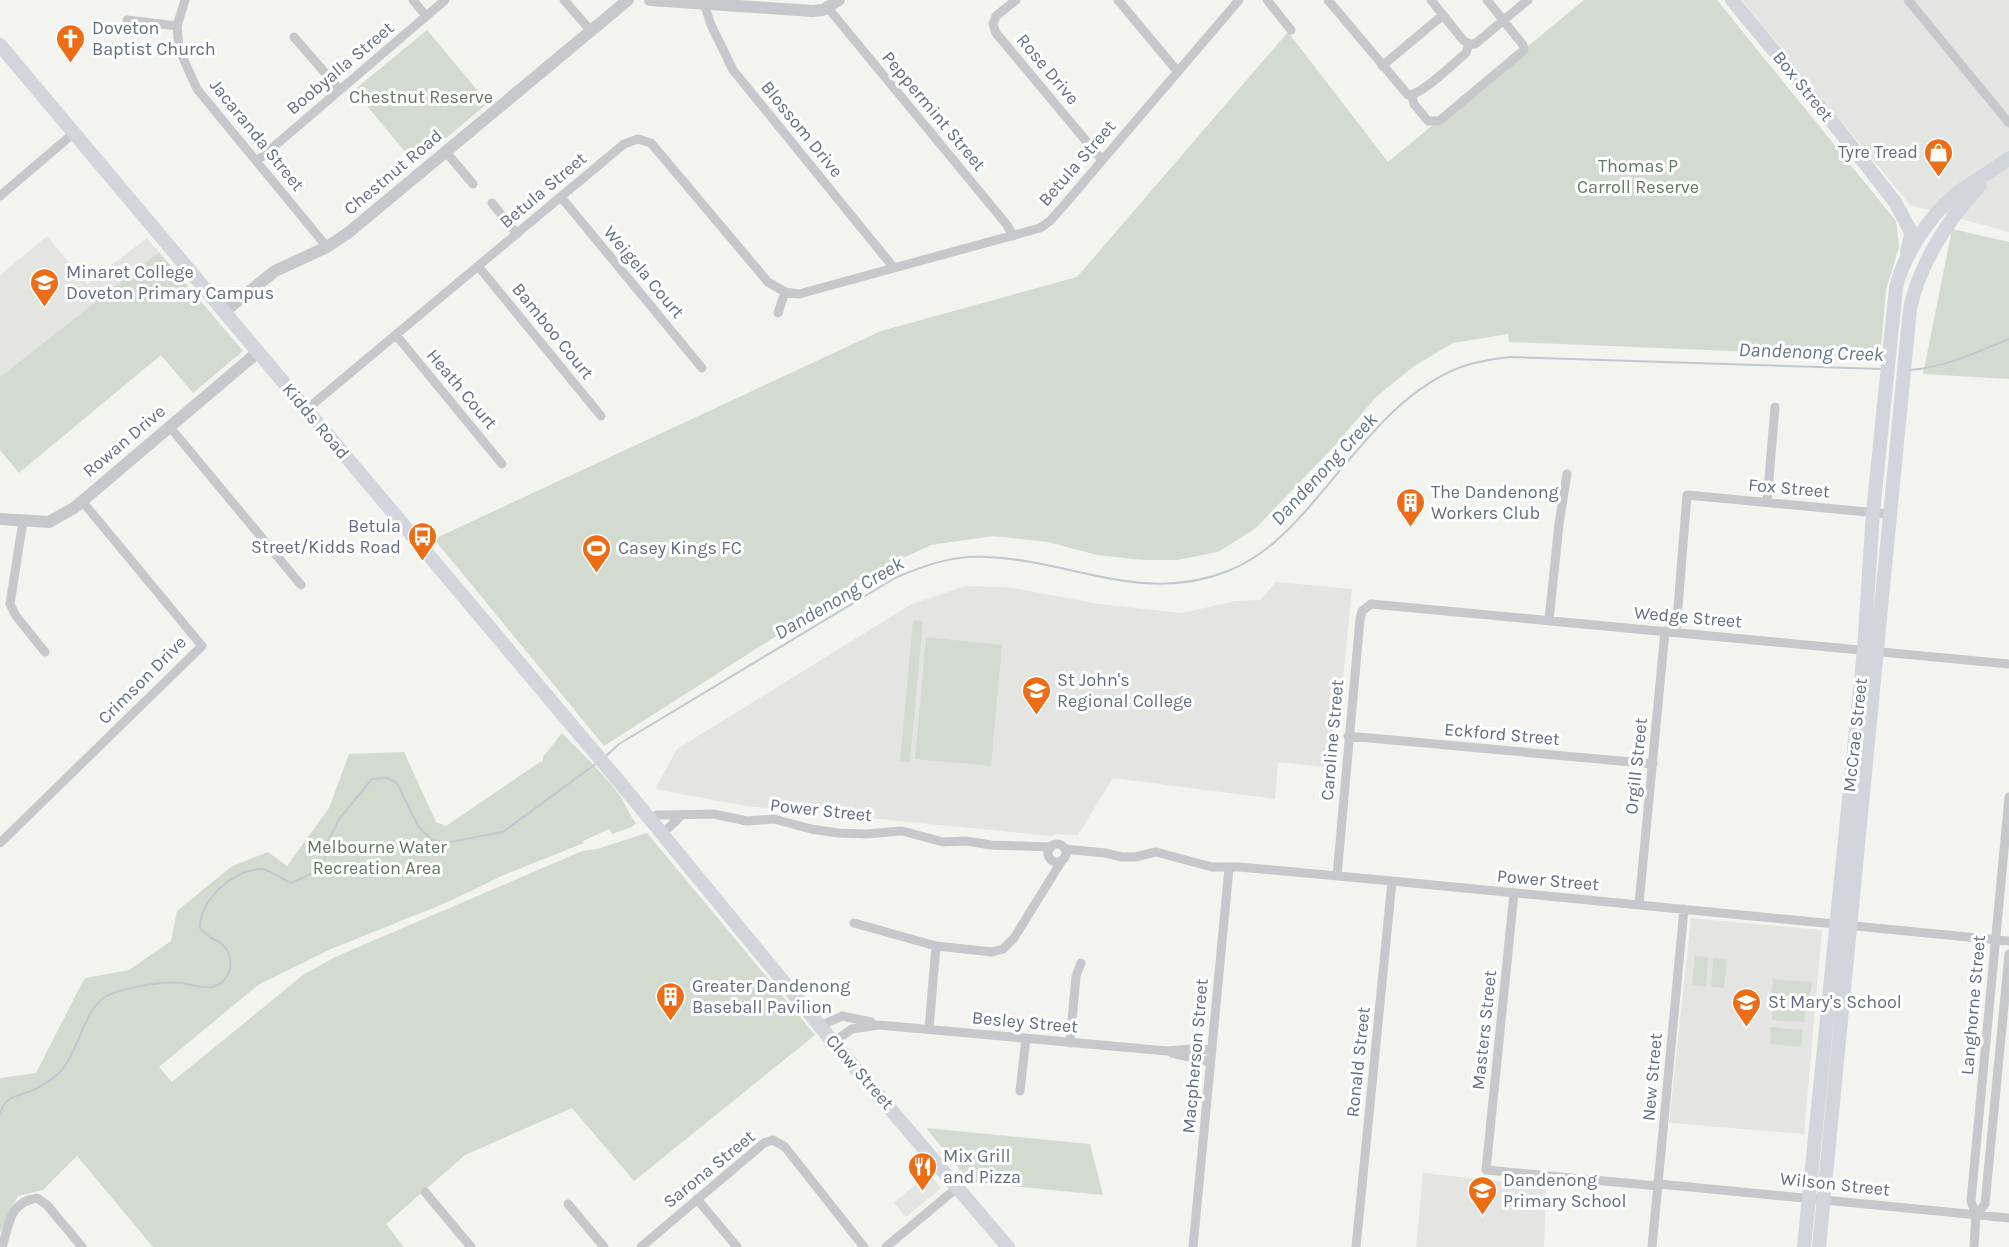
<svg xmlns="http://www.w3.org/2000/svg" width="2009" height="1247" font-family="Karla,sans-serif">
<rect width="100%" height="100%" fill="#f3f4ef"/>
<path fill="#e4e4e3" d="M1742,0H2009V232L1910,205Z
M47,236L87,284L147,238L159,252L0,377V275Z
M1276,582L1352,589L1334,768L1278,762L1275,799L1113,778L1078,835L1055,834L1052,836L746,806L655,789L677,749L910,605L965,586L1008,587L1098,604L1182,613L1235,601L1260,600Z
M1691,918L1822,930L1804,1134L1669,1123Z
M929,1173L941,1188L906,1217L894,1203Z
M1423,1173L1546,1186L1544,1247H1416Z"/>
<path fill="#d3dbd0" d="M1584,0H1717L1896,221L1899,247L1886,290L1880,357L1509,342L1508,334L1453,343L1414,366L1376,397L1337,443L1256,528L1218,552L1177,560H1143L1097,555L1048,542L993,536L931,545L886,566L604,746L434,539L881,331L1077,277L1288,32L1388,162Z
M427,30L488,103L415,164L354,90Z
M1952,229L2009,242V379L1923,374Z
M159,252L243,351L193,393L161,355L19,473L0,450V377Z
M913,620L923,621L910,762H900Z
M926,637L1002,645L991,766L915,759Z
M562,733C582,754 606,775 622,799C627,807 630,816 636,823L632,827L612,834L609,829L583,841L584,843L506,874L448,902L331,949L258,985L159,1067L172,1082L303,975L335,957L582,851L597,849L647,833L815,1035L634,1181L572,1108L465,1155L386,1224L404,1247H153L77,1156L43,1190L18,1196L0,1233V1078L36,1073L83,981L86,978L129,970L171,941L177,911L232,866L268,852L287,866L329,808L349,754L404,752L436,822L446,826L540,762H543V757Z
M1695,956L1708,957L1706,987L1692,985Z
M1713,958L1727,959L1724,988L1711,987Z
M1773,979L1812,982L1809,1001L1771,998Z
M1774,1003L1806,1006L1804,1022L1772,1020Z
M1771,1027L1803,1030L1801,1047L1770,1044Z
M926,1128L1090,1144L1103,1195L970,1182Z"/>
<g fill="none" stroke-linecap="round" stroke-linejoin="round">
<path stroke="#c0c9d0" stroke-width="2" d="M1909,370C1944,368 1977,352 2009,339
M606,756L619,744L895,578C925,565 953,555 987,557C1070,560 1143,605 1228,571C1263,557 1291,529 1315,500C1358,451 1398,391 1461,367C1477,361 1493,359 1510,357L1882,369
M0,1113C6,1095 17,1097 31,1091C40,1087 51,1080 58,1074C78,1055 84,1009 105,997C120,988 163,981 181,983C188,984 206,989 212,987C232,983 236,956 222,944C219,941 213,940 210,937C206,935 203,931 200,928C200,899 233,870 262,869C268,869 284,880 291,883L311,874L324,860L329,839L339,819L372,779L387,778L397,783L418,826L432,840L445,843L503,832L597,763"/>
<path stroke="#c6c8cc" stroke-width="9" d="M185,0L177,26L179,49L197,89L327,247
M413,0L426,16
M564,0L591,31
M703,0L711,25L733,70L894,268
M1016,0L996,16L993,24L996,33L1102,160
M1118,0L1178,72
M1267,0L1291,30
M1328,0L1408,95C1421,96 1455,62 1466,53L1469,44
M1431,0L1463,40L1469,44H1475L1528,0
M1908,0L2009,123
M828,8L1007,225L1013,236
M127,20L177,26
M294,37L340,90
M1382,66L1443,15
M1412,96L1414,104L1428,121H1439L1524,50L1523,45L1487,0
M446,152L473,184
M257,161L445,0
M0,196L75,132
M561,197L702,368
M492,203L517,234
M478,266L601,416
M778,313L785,292
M396,335L502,464
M307,409L624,144L638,139L651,143L768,282L785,292L799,294L1040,228L1050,221L1065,204L1239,0
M169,426L301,585
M1767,502L1775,407
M23,521L10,604L16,616L45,652
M1549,620L1559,524L1567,474
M1676,632L1687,495L1888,514
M1348,736L1653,764
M651,820L657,815L714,814L747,821L774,819L811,829L838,833L866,834L902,831L943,842L966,841L991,845L1051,847
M662,834L681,816
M0,843L202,646L82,501
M1048 853a9 9 0 1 1 18 0a9 9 0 1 1-18 0Z
M1065,849L1105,853L1122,857H1135L1156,852L1212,867H1239L1392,881L2009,941
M1337,876L1360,619L1362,611L1371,604L2009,664
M1514,893L1486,1170L1658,1186
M1639,904L1665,631
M854,923L936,946
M820,1026L842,1016L871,1022
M929,1029L936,946L992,952L1003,949L1014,938L1063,859
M833,1042L852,1029L879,1025L1167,1051L1191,1049L1212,1050
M1070,1043L1076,976L1081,963
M1172,1053L1210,1062
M1020,1091L1026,1038
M1659,1184L2009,1218
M425,1192L471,1247
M697,1199L737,1247
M568,1204L604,1247
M1976,1215L1985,1204L2009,954
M2,1247C10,1222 9,1203 37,1198L47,1205L82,1247
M641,1247L764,1143L773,1140L785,1147L864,1247
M886,1247L958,1187
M1193,1247L1229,868
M1356,1247L1392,881
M1652,1247L1684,909
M1974,1247L1976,1215L1971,1201L2009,797"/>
<path stroke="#c6c8cc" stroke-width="12" d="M650,0L812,11L823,10L839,0
M225,311L275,271L327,247L348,233L628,0
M0,519L49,522L74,508L258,352"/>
<path stroke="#d2d6dc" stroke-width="14" d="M1732,0L1834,124L1895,202L1910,230L1911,236L1907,251
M0,45L622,785L833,1042L1008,1247
M1804,1247L1864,650L1873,512L1896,288C1903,256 1930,215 1955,195C1972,181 1992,172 2009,158
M1819,1247L1910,309C1920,262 1948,220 1980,185"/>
</g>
<defs>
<symbol id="church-pin" viewBox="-11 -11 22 30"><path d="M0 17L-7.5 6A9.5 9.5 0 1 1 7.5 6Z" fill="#ed6c16" stroke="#fff"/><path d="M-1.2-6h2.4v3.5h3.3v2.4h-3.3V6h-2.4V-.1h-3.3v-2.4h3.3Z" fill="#fff"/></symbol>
<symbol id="shop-pin" viewBox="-11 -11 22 30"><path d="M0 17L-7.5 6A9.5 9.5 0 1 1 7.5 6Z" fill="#ed6c16" stroke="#fff"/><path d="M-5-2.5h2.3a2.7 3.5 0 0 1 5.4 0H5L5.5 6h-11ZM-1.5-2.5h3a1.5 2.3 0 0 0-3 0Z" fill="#fff"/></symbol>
<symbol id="school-pin" viewBox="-11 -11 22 30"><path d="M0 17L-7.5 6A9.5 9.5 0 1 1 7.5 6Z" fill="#ed6c16" stroke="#fff"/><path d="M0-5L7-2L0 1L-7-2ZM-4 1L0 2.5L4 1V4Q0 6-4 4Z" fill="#fff"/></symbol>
<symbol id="building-pin" viewBox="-11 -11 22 30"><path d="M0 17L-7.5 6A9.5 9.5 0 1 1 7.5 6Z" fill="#ed6c16" stroke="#fff"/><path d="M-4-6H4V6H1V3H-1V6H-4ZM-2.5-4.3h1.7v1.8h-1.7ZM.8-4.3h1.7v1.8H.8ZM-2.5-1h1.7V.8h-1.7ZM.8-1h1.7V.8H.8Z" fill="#fff"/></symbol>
<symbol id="bus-pin" viewBox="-11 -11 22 30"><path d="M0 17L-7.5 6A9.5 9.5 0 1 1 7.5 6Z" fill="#ed6c16" stroke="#fff"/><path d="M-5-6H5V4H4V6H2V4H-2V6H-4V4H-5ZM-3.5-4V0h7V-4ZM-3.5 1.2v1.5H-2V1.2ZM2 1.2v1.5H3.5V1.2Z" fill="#fff"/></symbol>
<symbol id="stadium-pin" viewBox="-11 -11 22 30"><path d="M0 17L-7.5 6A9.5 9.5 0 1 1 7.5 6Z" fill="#ed6c16" stroke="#fff"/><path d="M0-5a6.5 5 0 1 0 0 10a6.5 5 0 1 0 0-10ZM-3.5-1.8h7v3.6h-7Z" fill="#fff"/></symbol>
<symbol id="restaurant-pin" viewBox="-11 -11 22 30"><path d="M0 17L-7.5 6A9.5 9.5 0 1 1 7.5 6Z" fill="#ed6c16" stroke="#fff"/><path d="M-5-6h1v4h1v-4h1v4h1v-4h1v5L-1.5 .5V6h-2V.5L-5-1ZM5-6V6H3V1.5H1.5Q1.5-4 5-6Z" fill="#fff"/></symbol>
</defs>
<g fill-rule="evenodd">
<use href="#church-pin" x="54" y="22" width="33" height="45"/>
<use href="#shop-pin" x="1922" y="136" width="33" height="45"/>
<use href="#school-pin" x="28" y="266" width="33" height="45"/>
<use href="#building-pin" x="1394" y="486" width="33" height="45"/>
<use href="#bus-pin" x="406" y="520" width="33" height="45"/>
<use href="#stadium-pin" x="580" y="532" width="33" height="45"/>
<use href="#school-pin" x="1020" y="674" width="33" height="45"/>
<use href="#building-pin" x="654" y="980" width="33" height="45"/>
<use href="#school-pin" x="1730" y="986" width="33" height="45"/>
<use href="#restaurant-pin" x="906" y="1150" width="33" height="45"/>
<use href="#school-pin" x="1466" y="1174" width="33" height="45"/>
</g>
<g text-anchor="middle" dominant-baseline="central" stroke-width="6" stroke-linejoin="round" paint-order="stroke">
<g font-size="18" fill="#616e82" stroke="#fff" text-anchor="start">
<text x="92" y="28">Doveton<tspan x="92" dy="21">Baptist Church</tspan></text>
<text x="1918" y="152" text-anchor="end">Tyre Tread</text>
<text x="66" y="272">Minaret College<tspan x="66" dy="21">Doveton Primary Campus</tspan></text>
<text x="1431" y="492">The Dandenong<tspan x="1431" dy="21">Workers Club</tspan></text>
<text x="401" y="526" text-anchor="end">Betula<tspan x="401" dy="21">Street/Kidds Road</tspan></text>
<text x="618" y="548">Casey Kings FC</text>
<text x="1057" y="680">St John's<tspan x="1057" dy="21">Regional College</tspan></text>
<text x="692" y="986">Greater Dandenong<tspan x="692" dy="21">Baseball Pavilion</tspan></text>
<text x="1768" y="1002">St Mary's School</text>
<text x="943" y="1156">Mix Grill<tspan x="943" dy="21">and Pizza</tspan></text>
<text x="1503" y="1180">Dandenong<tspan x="1503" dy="21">Primary School</tspan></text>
</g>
<g font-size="18" fill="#616e82" stroke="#fff">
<text transform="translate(340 68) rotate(-40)">Boobyalla Street</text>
<text transform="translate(1048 69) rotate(50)">Rose Drive</text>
<text transform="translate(1803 86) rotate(51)">Box Street</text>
<text transform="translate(934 111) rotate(50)">Peppermint Street</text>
<text transform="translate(802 129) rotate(51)">Blossom Drive</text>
<text transform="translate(257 135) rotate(51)">Jacaranda Street</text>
<text transform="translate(1077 163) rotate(-49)">Betula Street</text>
<text transform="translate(393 172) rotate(-40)">Chestnut Road</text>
<text transform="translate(543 190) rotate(-40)">Betula Street</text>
<text transform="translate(644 272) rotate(50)">Weigela Court</text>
<text transform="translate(553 331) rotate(51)">Bamboo Court</text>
<text transform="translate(462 389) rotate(50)">Heath Court</text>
<text transform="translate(316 421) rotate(50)">Kidds Road</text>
<text transform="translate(124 441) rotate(-40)">Rowan Drive</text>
<text transform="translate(1789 488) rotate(5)">Fox Street</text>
<text transform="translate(1688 617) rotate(5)">Wedge Street</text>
<text transform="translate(142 680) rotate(-45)">Crimson Drive</text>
<text transform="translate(1502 734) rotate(5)">Eckford Street</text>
<text transform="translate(1855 735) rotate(-84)">McCrae Street</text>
<text transform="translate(1332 740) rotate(-85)">Caroline Street</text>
<text transform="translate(1636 766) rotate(-84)">Orgill Street</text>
<text transform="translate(821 810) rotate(6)">Power Street</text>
<text transform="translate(1548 880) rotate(5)">Power Street</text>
<text transform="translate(1973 1005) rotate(-85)">Langhorne Street</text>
<text transform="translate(1025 1022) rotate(5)">Besley Street</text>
<text transform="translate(1484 1030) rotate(-84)">Masters Street</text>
<text transform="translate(1195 1056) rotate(-85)">Macpherson Street</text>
<text transform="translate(1358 1062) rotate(-84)">Ronald Street</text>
<text transform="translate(860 1072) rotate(49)">Clow Street</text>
<text transform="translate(1652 1077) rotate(-85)">New Street</text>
<text transform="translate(709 1169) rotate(-39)">Sarona Street</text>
<text transform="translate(1835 1184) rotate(6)">Wilson Street</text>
</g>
<g font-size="18" fill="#617960" stroke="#fff">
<text x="421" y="97">Chestnut Reserve</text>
<text x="1638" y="166">Thomas P<tspan x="1638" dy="21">Carroll Reserve</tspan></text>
<text x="377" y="847">Melbourne Water<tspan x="377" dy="21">Recreation Area</tspan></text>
</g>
<g font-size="20" font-style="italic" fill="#617787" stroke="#fff">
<text transform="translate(1811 352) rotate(2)">Dandenong Creek</text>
<text transform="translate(1324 469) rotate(-47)">Dandenong Creek</text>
<text transform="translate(839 598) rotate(-30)">Dandenong Creek</text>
</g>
</g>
</svg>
